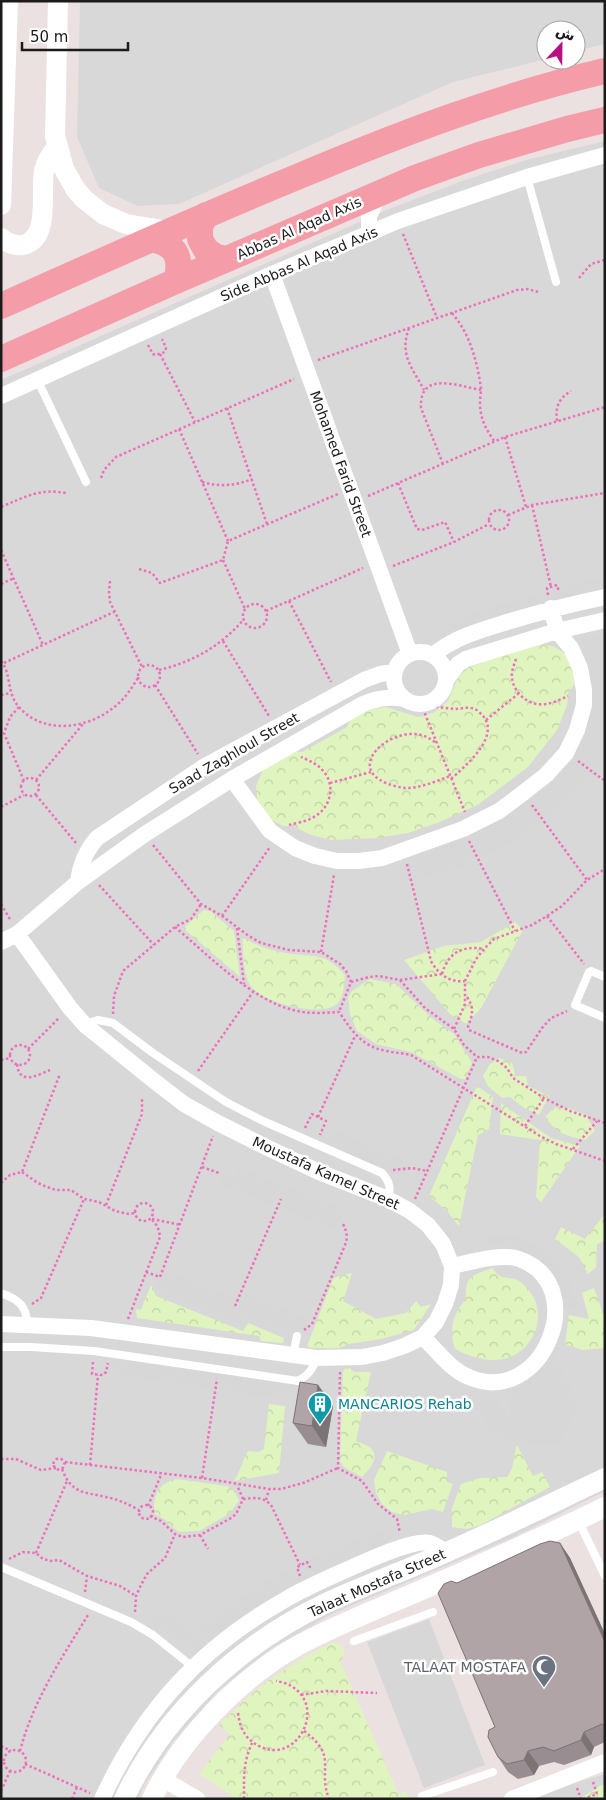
<svg xmlns="http://www.w3.org/2000/svg" width="606" height="1800" font-family="'DejaVu Sans','Noto Naskh Arabic',sans-serif">
<defs>
<pattern id="park-crowns" width="20" height="18" patternUnits="userSpaceOnUse" patternTransform="scale(1.25)"><rect width="20" height="18" fill="#e0f4bf"/><path d="M2 6a3 3 0 1 1 6 0M12 15a3 3 0 1 1 6 0" fill="none" stroke="#c0d1a4"/></pattern>
</defs>
<rect width="100%" height="100%" fill="#ece1e1"/>
<path fill="#d9d8d8" d="M80,1H605V44L576,51V30H546V59L453,82L179,204L138,206L99,188L77,137Z
M605,141V1491L514,1537L334,1613L272,1648L218,1691L172,1743L145,1784L138,1799H1V380L389,209L465,180L526,160Z
M605,1774V1799H529L572,1784Z"/>
<path fill="url(#park-crowns)" d="M540,643C567,649 573,658 574,685L568,693L567,705L557,730L528,767L479,804L440,822L408,833L377,838L332,840L311,835L293,826H283L268,818L258,804L256,786L263,770L295,751L302,752L347,727L351,719L370,710L386,707L418,717L435,712L448,701L458,678L467,668L494,658Z
M204,910L210,911L234,931L240,977L183,928Z
M515,922L523,930L481,1008L466,1024L450,1014L404,960L444,946L481,942Z
M242,937C256,945 270,951 286,953C312,957 326,952 345,975C344,984 344,997 337,1004C320,1018 262,1003 251,986C242,974 244,952 242,937Z
M370,979L396,984L433,1019L455,1035L472,1063L465,1079H461L411,1052L376,1044L357,1031L350,1014L348,997L352,991Z
M499,1058L512,1063L516,1076H526L528,1086L549,1096L539,1115L523,1107L510,1097L502,1098L488,1086L483,1076L490,1064Z
M477,1086L493,1097L489,1129L478,1135L459,1226L446,1210L429,1196Z
M501,1103L551,1138L580,1146L541,1202L536,1197L540,1140L500,1134Z
M555,1107L568,1108L586,1115L595,1131L585,1140C566,1136 557,1133 545,1117Z
M605,1214V1241L597,1244L596,1267L588,1274L579,1257L555,1239L561,1227L585,1239Z
M492,1268C494,1270 497,1274 500,1276C505,1278 511,1278 515,1279C523,1282 530,1291 534,1298C546,1323 530,1353 504,1359C486,1362 471,1357 455,1349C449,1330 452,1315 466,1299C465,1275 472,1276 492,1268Z
M352,1273L343,1301L376,1319L406,1313L416,1301L421,1307L431,1304L414,1330L381,1339L349,1344L339,1348H311L307,1346L333,1279L341,1275Z
M151,1285L156,1296L243,1331L248,1323L284,1338L283,1343L261,1341L259,1336L137,1318L136,1309L141,1310Z
M594,1288L605,1319V1348L582,1350L565,1344L569,1315L589,1319L582,1293Z
M347,1367L350,1368L354,1372H371L356,1441C360,1443 365,1444 368,1446C382,1455 370,1469 362,1477L344,1467L340,1462L343,1371Z
M269,1404L285,1406L279,1473L234,1481C240,1472 242,1461 248,1451L258,1452L264,1449Z
M517,1445L533,1476L542,1472L550,1487L479,1526L466,1529L452,1527V1508L461,1484L480,1478L507,1477C515,1467 513,1457 517,1445Z
M387,1451L447,1472V1482L453,1484L443,1512L432,1509L404,1515L392,1512L382,1504L376,1493L374,1480Z
M177,1479L227,1486L235,1492L239,1501L229,1514L199,1531L179,1532L168,1524L166,1520L155,1514C152,1496 158,1483 177,1479Z
M333,1642L341,1645L345,1653L340,1661L399,1795L406,1791L410,1799H237L199,1774L230,1734L219,1725C236,1708 253,1691 272,1678C291,1664 312,1653 333,1642Z
M605,1783V1799H579Z"/>
<path fill="#d7d7d7" d="M605,578V592L502,616L455,632L450,620L566,585Z
M605,633V764L599,773L528,835L460,867L397,884L415,838L492,802L547,764L577,716L588,681L582,639Z
M331,1128L412,1164L405,1179L324,1143Z
M239,1168L344,1209L336,1230L217,1183L221,1172L235,1178Z
M487,1235L513,1236L537,1245L557,1261L571,1283L578,1307L565,1311L561,1289L549,1270L533,1255L512,1246L487,1245Z
M158,1268L242,1301L247,1293L308,1320L301,1337L290,1340L284,1331L245,1317L241,1325L161,1294L153,1280Z
M543,1330L579,1407L561,1446L492,1438L478,1409L484,1391L499,1401L509,1418L510,1396L536,1365Z
M113,1360L325,1387L323,1400L278,1398L112,1374Z
M389,1529L390,1543L342,1561L296,1585L213,1646L195,1630L231,1604L268,1581L307,1561L347,1543Z
M138,1613L172,1616L207,1644L196,1653Z
M429,1619L485,1765L424,1788L367,1642Z"/>
<g fill="none" stroke-linecap="round" stroke-linejoin="round">
<path stroke="#ee6fbb" stroke-width="2.5" stroke-dasharray="2.5 2.5" stroke-linecap="butt" d="M403,234L437,318
M579,278L591,264L605,260
M452,313C470,334 477,361 481,388C481,393 480,398 480,403C480,418 486,430 495,442
M409,328C399,355 412,367 424,390
M148,345L153,354L156,355L165,352L166,348L162,339
M160,354L195,422
M318,360L517,290L528,289L538,292
M227,408L267,524
M557,421C555,407 559,398 571,391
M179,429L228,541
M505,437L526,507
M443,464L421,408C419,370 458,386 481,390
M101,478L104,470L116,457L294,379
M202,482C220,487 235,486 252,479
M398,483L417,529L422,530L445,522L454,542
M368,496L505,437L605,407
M532,505L551,587
M1,507C25,497 40,488 66,493
M489 520a10 10 0 1 1 20 0a10 10 0 1 1-20 0Z
M508,515L532,505L605,493
M1,550L43,645
M223,560L245,609
M393,566L454,542L489,524
M139,569L152,573L160,583L223,560L228,541L338,494
M110,581L109,592L110,602L142,667
M1,584L14,578
M548,595L547,588L557,585L559,592
M289,601L331,682
M243 616a12 12 0 1 1 24 0a12 12 0 1 1-24 0Z
M266,611L363,568
M223,641L269,716
M516,659C514,665 511,672 512,678C514,694 530,707 546,704C554,703 561,699 568,696
M1,661C12,674 6,693 19,707C43,735 87,729 113,708C124,700 131,689 138,678
M4,663L114,612
M138 676a11 11 0 1 1 22 0a11 11 0 1 1-22 0Z
M159,670C193,662 221,646 244,619
M155,685L198,754
M1,695L10,693
M421,704C432,706 444,708 455,709C460,709 466,707 471,708C476,708 480,713 483,716C501,737 464,767 451,779
M421,704L465,812
M19,707L10,717L4,733L24,781
M486,720L518,694
M435,742C430,739 426,736 421,735C391,727 345,766 386,783C393,786 401,788 409,788C423,787 437,781 450,776
M578,761L605,781
M21 787a9 9 0 1 1 18 0a9 9 0 1 1-18 0Z
M36,780L83,724
M330,783L371,772
M36,795L76,843
M532,805L587,880
M1,807L24,795
M289,825C296,823 305,822 312,818C329,810 337,788 324,772C318,764 310,761 301,757
M469,841L515,931
M153,845L201,904L222,916L249,936L261,943L289,950L321,952L326,955L340,964L346,971L351,982L339,1012
M407,864L431,961C438,974 450,983 465,981
M99,885L154,945
M1,904L11,921
M222,916L270,847
M547,916L584,964
M175,927C208,955 252,1000 293,1010C308,1014 324,1013 339,1012C353,1032 362,1047 387,1051C395,1053 403,1053 411,1055L540,1136L556,1144L605,1161
M237,928L244,984
M321,952L334,875
M442,974C448,953 462,945 484,949
M400,980L425,1008L454,1029L464,1045L477,1057H488L498,1061L507,1068L513,1078L544,1098L570,1111L605,1123
M351,982L369,977L379,976L400,980L442,974
M467,997C474,1007 473,1015 468,1026L469,1030L522,1053L526,1052L542,1028L551,1018L567,1011
M113,1014L114,996L123,971L175,927L191,919L201,904
M454,1029L465,1004V981L476,959L484,949L494,939L532,925L547,916L562,906L587,880L605,869
M10 1055a10 10 0 1 1 20 0a10 10 0 1 1-20 0Z
M28,1049L59,1018
M1,1060L10,1058
M17,1064C19,1086 38,1075 50,1070
M198,1071L253,992
M318,1117L355,1036
M525,1126L544,1098
M305,1128L312,1114L326,1121L320,1135
M573,1149L597,1121
M202,1167L219,1173
M393,1170L412,1168L427,1171
M22,1172L38,1183L47,1187L56,1190H71L84,1199L99,1202L115,1211L129,1214L135,1213
M1,1183L10,1175L22,1172L60,1074
M415,1199L477,1057
M135 1212a9 9 0 1 1 18 0a9 9 0 1 1-18 0Z
M106,1205L142,1114V1098
M152,1219L181,1225
M146,1272L160,1277L213,1136
M32,1304L41,1298L84,1199
M235,1306L281,1199
M128,1319L160,1237C159,1229 157,1224 151,1219
M304,1330L312,1324L345,1245C348,1237 347,1232 343,1224
M93,1362L92,1374L103,1375L106,1372L108,1363
M340,1372L338,1468L362,1481L378,1504L397,1519L400,1533
M53.5 1464a5.5 5.5 0 1 1 11 0a5.5 5.5 0 1 1-11 0Z
M1,1459H16L41,1470L56,1468
M65,1462L202,1478L269,1489H281L303,1483L338,1468
M90,1465L98,1375
M62,1469C71,1493 83,1492 106,1497C117,1499 128,1504 139,1510
M202,1478L217,1379
M243,1499C255,1498 262,1496 271,1505L300,1565
M266,1500L269,1490
M139 1512a7 7 0 1 1 14 0a7 7 0 1 1-14 0Z
M148,1506L161,1475
M150,1516L161,1521L175,1534L183,1537L200,1535L233,1517L237,1512L243,1499L237,1485
M200,1535L208,1549
M36,1553L67,1481
M9,1559L23,1552L36,1553L43,1559L51,1561L59,1560L87,1576L120,1586L136,1596
M300,1576L297,1567L307,1562L311,1569
M85,1592L87,1576
M135,1612L136,1596L141,1585L147,1574L165,1558L175,1534
M301,1695L326,1691L377,1693
M238,1713C240,1728 245,1739 259,1746C296,1766 328,1707 291,1686C287,1683 281,1682 276,1681
M304,1731C339,1757 317,1768 329,1799
M1,1746L11,1751
M4 1761a11 11 0 1 1 22 0a11 11 0 1 1-22 0Z
M20,1751C33,1701 61,1659 88,1615
M25,1764L90,1793
M577,1788L581,1799
M1,1791L10,1771
M72,1799L77,1787
M244,1799C244,1777 243,1763 252,1743
M583,1799L597,1794L593,1782"/>
<path stroke="#fff" stroke-width="8" d="M527,177L556,282
M37,379L86,482
M605,977L591,971L589,972L575,1005L605,1018
M85,1024L98,1020L113,1023L153,1053L226,1102L263,1121L382,1173C390,1182 391,1188 388,1199
M1,1293C18,1299 27,1306 27,1324
M1,1347H31L94,1351L298,1381C308,1375 313,1370 316,1358
M293,1355L297,1336
M578,1520L605,1576
M1,1567L131,1622L153,1635L194,1668
M354,1641L433,1612
M422,1796L493,1772"/>
<path stroke="#fff" stroke-width="16" d="M369,233V217L379,193
M272,274L410,654
M1,396L272,274L398,221L527,177L605,155
M394 678a26 26 0 1 1 52 0a26 26 0 1 1-52 0Z
M433,655C455,637 481,630 507,622C540,612 572,604 605,597
M447,679L458,664L466,659L557,631L605,620
M232,779L270,831L295,848L315,856L337,861H359L382,858L463,829L499,811L523,793L546,775L566,753L577,730L584,705V690L580,668L571,648L557,631L551,608
M78,882C80,865 85,852 97,838L205,766L364,680L380,674L394,672
M1,942L17,934L78,882L145,834L232,779L363,704C377,698 389,696 404,699
M1,1324L91,1328L316,1358L362,1357L383,1353L404,1346L423,1337L436,1322L445,1304L451,1285L452,1266L443,1244L428,1225L410,1211L388,1199L319,1172L268,1148L218,1123L184,1104L153,1080L85,1025L70,1008L17,934
M423,1337C437,1351 451,1370 469,1377C542,1409 593,1285 519,1259C501,1253 471,1262 452,1266
M163,1779L197,1799
M102,1799C142,1712 200,1648 283,1601C306,1587 331,1577 355,1566C371,1559 414,1539 430,1543C436,1545 441,1549 447,1552
M512,1799L605,1762"/>
<path stroke="#fff" stroke-width="20" d="M58,1L55,136L64,169L76,190L84,199L103,214L126,224L169,231
M1,205L8,1
M1,238C7,243 14,246 23,245C51,239 40,192 44,171C46,162 51,154 57,147
M124,1799C165,1713 239,1645 324,1604C362,1586 402,1572 440,1555C496,1531 550,1504 605,1478
M152,1799C180,1739 241,1677 299,1645C340,1623 383,1607 426,1588C486,1562 546,1536 605,1507"/>
<path stroke="#f49da9" stroke-width="26" d="M206,215L200,226V239L206,250L216,257L228,259
M152,239C175,244 183,257 176,281
M1,306C99,262 197,218 297,177C397,135 498,96 605,71
M1,359L176,281L415,178L479,155L567,129L605,120"/>
</g>
<path fill="#988d90" d="M318,1385L333,1406L326,1447L308,1444L293,1423Z
M560,1543L570,1558L605,1634V1742L594,1747L591,1755L564,1765L554,1762L539,1766L534,1775L518,1779L508,1772L498,1757L495,1727L457,1583Z"/>
<path fill="#7c7375" d="M318,1385L333,1406L326,1447L312,1426Z
M560,1543L570,1558L605,1634V1642Z
M584,1732L594,1747L591,1755L581,1740Z
M528,1751L539,1766L534,1775L524,1760Z"/>
<path fill="#b1a4a7" stroke="#7c7375" d="M300,1382L318,1385L312,1426L293,1423Z
M550,1541L560,1543L605,1642V1726L602,1724L584,1732L581,1740L554,1751L543,1747L528,1751L524,1760L507,1764L498,1757L488,1737L489,1730L495,1727L438,1593L444,1584L451,1581L457,1583L540,1544Z"/>
<defs>
<symbol id="building-pin" viewBox="-11 -11 22 30"><path d="M0 17L-7.5 6A9.5 9.5 0 1 1 7.5 6Z" fill="#0f9aa8" stroke="#fff"/><path d="M-4-6H4V6H1V3H-1V6H-4ZM-2.5-4.3h1.7v1.8h-1.7ZM.8-4.3h1.7v1.8H.8ZM-2.5-1h1.7V.8h-1.7ZM.8-1h1.7V.8H.8Z" fill="#fff"/></symbol>
<symbol id="mosque-pin" viewBox="-11 -11 22 30"><path d="M0 17L-7.5 6A9.5 9.5 0 1 1 7.5 6Z" fill="#6b7280" stroke="#fff"/><path d="M3.5-4.9A6 6 0 1 0 3.5 4.9A5 5 0 1 1 3.5-4.9Z" fill="#fff"/></symbol>
</defs>
<g fill-rule="evenodd">
<use href="#building-pin" x="306" y="1390" width="28" height="38"/>
<use href="#mosque-pin" x="530" y="1653" width="28" height="38"/>
</g>
<g text-anchor="middle" dominant-baseline="central" stroke-width="5" stroke-linejoin="round" paint-order="stroke">
<g font-size="14" fill="#1b1b1b" stroke="#fff">
<text transform="translate(299 228) rotate(-24)">Abbas Al Aqad Axis</text>
<text transform="translate(299 264) rotate(-23)">Side Abbas Al Aqad Axis</text>
<text transform="translate(341 464) rotate(70)">Mohamed Farid Street</text>
<text transform="translate(234 753) rotate(-30)">Saad Zaghloul Street</text>
<text transform="translate(326 1173) rotate(24)">Moustafa Kamel Street</text>
<text transform="translate(377 1583) rotate(-24)">Talaat Mostafa Street</text>
</g>
<g font-size="14" fill="#0d838f" stroke="#fff" text-anchor="start">
<text x="338" y="1404">MANCARIOS Rehab</text>
</g>
<g font-size="14" fill="#5b616d" stroke="#fff" text-anchor="end">
<text x="526" y="1667">TALAAT MOSTAFA</text>
</g>
</g>
<rect width="606" height="1800" fill="none" stroke="#1b1b1b" stroke-width="5"/>
<g transform="translate(561 45) rotate(22)"><circle r="24" fill="#ffffff" stroke="#a4a4a4"/>
<path d="M0-4L9 19L0 12L-9 19Z" fill="#b70f84"/>
<text y="-8" font-size="14" font-weight="bold" text-anchor="middle" fill="#1b1b1b">ش</text>
</g>
<path d="M22 42v8h106v-8" fill="none" stroke="#1b1b1b" stroke-width="2.5"/>
<text x="30" y="42" font-size="15" fill="#1b1b1b" stroke="#ffffff" stroke-width="4" paint-order="stroke">50 m</text>
</svg>
